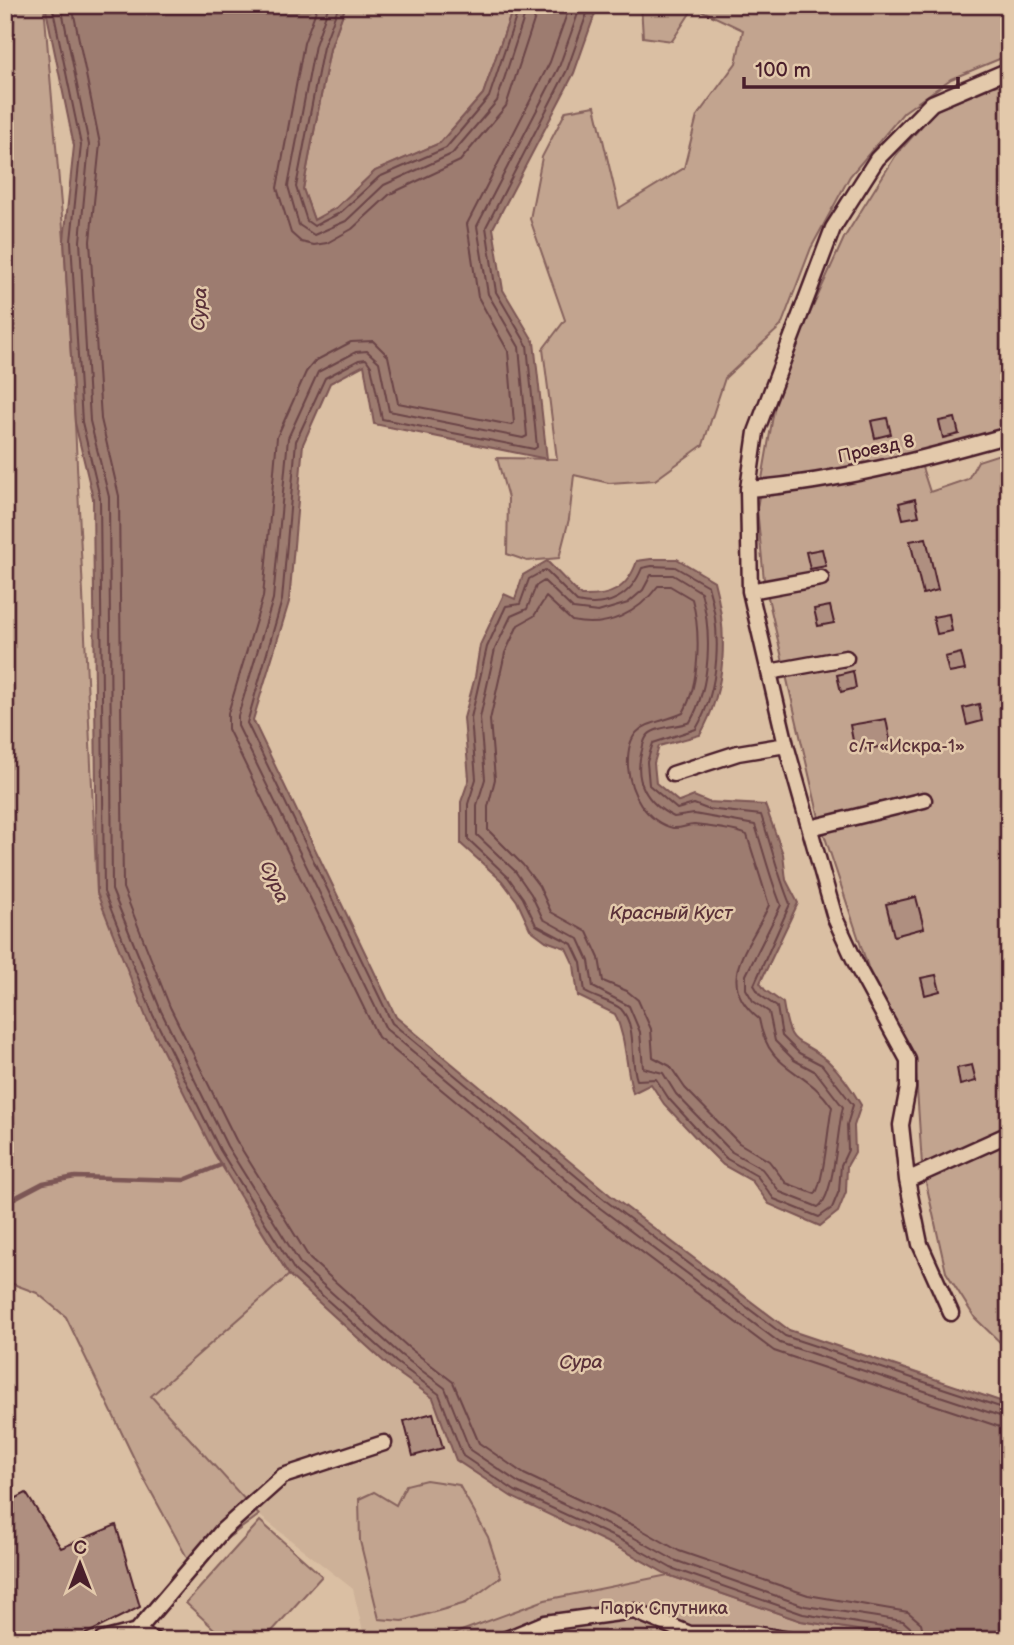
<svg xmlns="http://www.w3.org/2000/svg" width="1014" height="1645" font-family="'Balsamiq Sans',sans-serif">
<rect width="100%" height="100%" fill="#dabfa3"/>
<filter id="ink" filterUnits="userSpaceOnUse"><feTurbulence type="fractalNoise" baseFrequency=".0143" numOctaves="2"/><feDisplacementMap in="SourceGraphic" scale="14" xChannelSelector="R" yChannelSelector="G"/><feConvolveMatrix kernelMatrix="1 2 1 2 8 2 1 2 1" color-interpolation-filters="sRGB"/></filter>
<g filter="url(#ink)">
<path fill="#cdb198" d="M289,1275L391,1368L433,1399L456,1460L668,1575L545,1600L437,1640H365L353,1589L250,1508L151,1396Z"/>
<path fill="#c2a48f" stroke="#86625d" stroke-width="2" d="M5,5H44L64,240L75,423L97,893L238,1193L289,1275L151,1396L259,1515L191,1565L142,1475L66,1317L37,1293L5,1281Z
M346,5H514L483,94L440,143L375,171L336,208L314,220L303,189L330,49Z
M641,5H1009V55L951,79L904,112L850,176L811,248L781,326L725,378L703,445L655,480L609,483L574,475L569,519L559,558L527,561L507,554L508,498L497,458L557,459L543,349L565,320L530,219L542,157L566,111L595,106L619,208L684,168L697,116L736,63L743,30L694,7L672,41L643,37Z
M1009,80V430L918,455L930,492L968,479L978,461L1009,451V1351L975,1318L946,1272L922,1165L915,1058L869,970L820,822L764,580L757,508L775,404L806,322L844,238L896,155L936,110Z
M426,1480L459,1485L488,1537L501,1577L466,1603L403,1621L379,1619L360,1541L359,1499L374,1492L396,1505L406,1485Z
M260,1521L322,1576L264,1640H226L186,1603Z
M668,1575L801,1621L920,1640H437L545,1600Z"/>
<path fill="#9d7b70" stroke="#7c5654" stroke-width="2" d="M45,5H346L330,49L303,189L314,220L336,208L375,171L440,143L483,94L514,5H598L574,73L493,228L503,290L534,342L547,459L374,424L364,365L330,383L303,444L289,602L253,720L396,1017L610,1195L789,1330L1009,1404V1640H920L801,1621L668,1575L623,1550L512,1497L456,1460L433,1398L391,1368L289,1275L214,1153L146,1017L97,893L93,498L75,423L64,240L74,146Z
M651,559H677L714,581C728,632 727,688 700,735L659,746L654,763L656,783L679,802L694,796L708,802L765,805L783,854L786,880L798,903L760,983L765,990L783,1003C791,1052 796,1034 827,1060C841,1073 852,1089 861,1105L854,1126L855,1152L847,1166L846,1192L838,1212L820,1226L769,1204L752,1181L723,1165L700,1142L664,1104L651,1084L633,1093C625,1065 627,1040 615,1014L578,996L574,965L566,948L546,941L530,929L517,901L502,881L461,844V802L469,779L464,718L475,677L480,645L504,594L515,599L523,575L547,561L581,596C610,597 627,590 637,561Z"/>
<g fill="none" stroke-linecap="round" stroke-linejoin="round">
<path stroke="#6b4447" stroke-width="2" d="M52,5L81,145L71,241L82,422L100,498L104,892L153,1015L220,1150L295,1271L396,1362L439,1394L463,1456L515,1491L627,1543L671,1568L803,1614L900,1630L906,1640
M61,5L89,145L80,241L90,421L109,497L112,890L161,1011L227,1146L301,1265L401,1355L445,1388L470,1450L519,1483L631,1536L674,1560L805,1606L903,1621L912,1629L915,1640
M72,5L100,144L90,241L101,419L119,496L123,888L170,1007L236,1140L310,1259L408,1347L453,1382L479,1443L524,1474L635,1526L679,1551L808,1595L908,1612L921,1623L925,1640
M318,5L304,43L277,188L291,233L301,242L314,245L327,243L352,229L390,194L460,161L506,106L539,5
M329,5L315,45L288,186L299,225L314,235L346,221L384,185L452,154L497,101L528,5
M339,5L323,47L296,187L307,221L314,226L340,213L379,177L446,148L489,97L520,5
M570,5L550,62L467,224L478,297L508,351L514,423L511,425L398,403L388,356L373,341L351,342L315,361L306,372L277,437L263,597L228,713V729L378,1037L594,1216L774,1351L1009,1430
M581,5L559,67L477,226L488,294L519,347L527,436L523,438L389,411L379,362L367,351L356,352L318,372L288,438L273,599L238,716V726L386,1029L600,1208L780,1343L1009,1419
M590,5L567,70L486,227L496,292L527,345L537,447L534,449L382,419L371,366L366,359L359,360L325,378L296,441L282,600L247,723L392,1023L606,1201L785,1336L1009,1410
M652,566L675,567L708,586C722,631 720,688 696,729L653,743L647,762L649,785L677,809L694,804L707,809L761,815C771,845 778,875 790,904L754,985L760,995L777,1007L782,1036L799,1053L822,1065L853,1105L847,1125L848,1150L841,1165L839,1191L832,1208L819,1217L774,1199L757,1176L727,1159L704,1137L669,1099L656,1079L637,1080C629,1058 638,1028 621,1009C613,1002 595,998 585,992L581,963L572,944L536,925L523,898L508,877L468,839V804L476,779L471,718L487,647L506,606L520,604L529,579L545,570L577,602C608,609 631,596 642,568Z
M651,575H673L701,592C712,632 711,685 690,722C678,727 657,726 648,735C644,739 643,745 642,750C633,780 646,803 674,817L694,814L755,825C764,852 770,878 781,905L746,975V989L753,1001L769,1012L775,1041L794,1060L816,1072L843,1107C837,1129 835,1196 818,1207L780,1192L762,1169L732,1152L676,1094L663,1073L643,1068L640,1032L629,1006L593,987L589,961L579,939L543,919L531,894L515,871L477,835V805L485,779L480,718L495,649L511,616L527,609L536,586L544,581L573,609L598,612L628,603L643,590Z
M658,586H670L692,599C701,632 700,683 683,713C653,727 626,719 628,767C630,792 645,821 673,828C681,829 687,825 694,825C705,826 738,830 747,835L769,905C750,948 712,981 759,1019C769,1074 804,1066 832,1107C828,1125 824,1183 815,1194L786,1183L769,1161L739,1143L685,1088L670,1066L653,1057L651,1029L638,1000L627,991L603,981L599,958L587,932L551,912L539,886L523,865L488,830V807L495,779L490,720L505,653L518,625L534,616L546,597L572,621C607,629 638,613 658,586Z"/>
<path stroke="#7c5654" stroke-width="4.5" d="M5,1203L43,1183L75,1177L184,1180L221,1165"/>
</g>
<path fill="#af8f80" stroke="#4a1f2b" stroke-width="2" d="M887,418L891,434L875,438L871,421Z
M955,418L959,434L943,438L939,421Z
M915,499L919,516L903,519L899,503Z
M926,538L938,590L923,594L910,541Z
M822,549L826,566L810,569L806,552Z
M830,606L834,623L818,626L814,609Z
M949,614L952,631L937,634L933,617Z
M961,653L965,670L949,673L945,657Z
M853,671L856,688L841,692L837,675Z
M979,704L982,721L967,725L963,708Z
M886,719L891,745L855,751L850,725Z
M916,897L924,928L894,936L886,904Z
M936,975L940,991L925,995L921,978Z
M972,1065L976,1081L960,1085L957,1068Z
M433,1413L443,1448L413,1456L404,1421Z
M26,1493L61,1548L116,1525L140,1607L74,1640H5V1504Z"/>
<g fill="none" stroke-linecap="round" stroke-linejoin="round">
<defs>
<path id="minor" d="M748,489C837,482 923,459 1009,435
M750,591L821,578
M769,672L846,658
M673,774L738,753L786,745
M810,828L924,800
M907,1180L1009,1134
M951,1313L920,1244L907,1180L901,1125L908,1088V1060L859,970L835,918L786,745L750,591L748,489L756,432L833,228L877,159L932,103L1009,70
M137,1631L223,1530L283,1476L384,1443
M137,1631L154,1640
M102,1640L137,1631
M504,1640L545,1623L634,1611L690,1634H756L790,1640"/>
</defs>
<use href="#minor" stroke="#4a1f2b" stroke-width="19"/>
<use href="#minor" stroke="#e3c9ab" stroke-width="14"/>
</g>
</g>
<g text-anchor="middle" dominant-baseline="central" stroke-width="5" stroke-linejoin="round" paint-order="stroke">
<g font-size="18" fill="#4a1f2b" stroke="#e3c9ab">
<text transform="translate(876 449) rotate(-12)">Проезд 8</text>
</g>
<g font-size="18" fill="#5c333a" stroke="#e3c9ab">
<text x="907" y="746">с/т «Искра-1»</text>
<text x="664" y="1608">Парк Спутника</text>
</g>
<g font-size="19" font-style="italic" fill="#5b3139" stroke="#e3c9ab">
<text transform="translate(200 309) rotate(-87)">Сура</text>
<text transform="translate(274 882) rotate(65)">Сура</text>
<text x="671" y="913">Красный Куст</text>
<text x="581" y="1362">Сура</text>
</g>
</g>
<rect width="1014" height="1645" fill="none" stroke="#e3c9ab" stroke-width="28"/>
<rect x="14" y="14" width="986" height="1617" fill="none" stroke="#4a1f2b" stroke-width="2.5" filter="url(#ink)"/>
<g transform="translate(80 1564)" stroke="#e3c9ab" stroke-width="5" paint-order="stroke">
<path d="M0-5L12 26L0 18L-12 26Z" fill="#4a1f2b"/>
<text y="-10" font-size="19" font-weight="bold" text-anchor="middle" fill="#4a1f2b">С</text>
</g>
<path d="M744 77v10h214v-10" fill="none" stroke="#4a1f2b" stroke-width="3.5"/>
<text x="755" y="77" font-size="21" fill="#4a1f2b" stroke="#e3c9ab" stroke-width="5" paint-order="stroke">100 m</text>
</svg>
